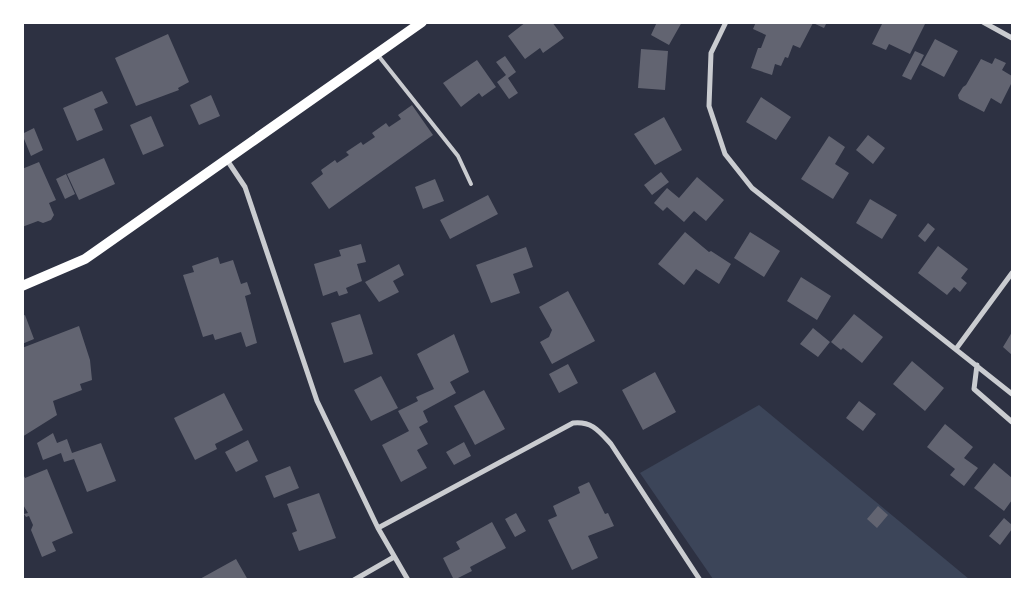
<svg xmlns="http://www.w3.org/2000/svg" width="1035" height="602" font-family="'Times New Roman',serif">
<rect width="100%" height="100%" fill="#2d3142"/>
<path fill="#3c4559" d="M759,405L969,579H713L640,473Z"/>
<path fill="#626471" d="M526,22H552L564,38L543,53L540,48L525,59L508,36Z
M657,22H682L669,45L651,35Z
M756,22H827L824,28L813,23L800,48L793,45L788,58L785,57L781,66L775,64L772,75L751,68L758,48H761L766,35L753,29Z
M883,22H926L910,54L889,44L886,50L872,44Z
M168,34L189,82L178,88L179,90L136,106L115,58Z
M935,39L958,51L944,77L921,65Z
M641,49L668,51L665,90L638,88Z
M915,51L924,55L911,80L902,76Z
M505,56L516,72L508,78L518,93L509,99L497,82L506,75L496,62Z
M995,58L1006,63L1002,70L1012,76V82L1001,104L991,98L984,112L959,99L958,95L963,87L966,85L981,59L992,64Z
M477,60L496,87L482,97L479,93L461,107L443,83Z
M102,91L108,103L94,109L103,130L77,141L63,108Z
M211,95L220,116L199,125L190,105Z
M761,97L791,117L776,140L746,122Z
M412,105L433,135L329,209L311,183L323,174L321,170L335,160L337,163L349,155L346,152L361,142L363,145L375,137L372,133L386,123L389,127L401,119L398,115Z
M151,116L164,146L143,155L130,125Z
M664,117L682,150L655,165L634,134Z
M34,128L43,150L31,156L22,134Z
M868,135L885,148L873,164L856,150Z
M829,136L845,147L835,164L849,173L833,199L801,179Z
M104,158L115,184L79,200L67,174Z
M39,162L56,200L49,203L54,215L51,220L43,223L38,221L22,227V169Z
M661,172L669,182L652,195L644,185Z
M66,174L75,194L65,199L56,179Z
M697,177L724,200L706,221L694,211L684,222L667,207L663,211L654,203L667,188L679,198Z
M435,179L444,201L423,209L415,187Z
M488,195L498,214L450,239L440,220Z
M870,199L897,215L882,239L856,223Z
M928,223L935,229L925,242L918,236Z
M685,232L709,252L711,251L731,264L719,284L696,269L684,285L658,264Z
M750,232L780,251L764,277L734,258Z
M361,244L366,262L357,264L362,281L346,288L348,293L339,296L337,291L323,296L314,264L341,256L339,250Z
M938,246L968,269L961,278L967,283L960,292L954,287L947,295L918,273Z
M526,247L533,267L513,274L520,293L491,303L476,265Z
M218,257L220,264L233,260L241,284L247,282L251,294L245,296L257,343L246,347L241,332L215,340L213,334L203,337L183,275L194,272L192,266Z
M399,264L404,275L393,281L399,292L379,302L365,282Z
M801,277L831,296L817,320L787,301Z
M568,291L595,341L552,364L540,342L549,337L552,330L539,307Z
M360,314L373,354L344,363L331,323Z
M854,314L883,337L862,363L843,348L841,350L831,342Z
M25,315L34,339L22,344V316Z
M79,326L90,360L92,380L80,384L82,390L53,401L57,415L22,437V348Z
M813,328L830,342L818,357L800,344Z
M1012,332V355L1003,347Z
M454,334L469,372L450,382L456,393L423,411L428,422L419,427L428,444L417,450L427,468L401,482L382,445L409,431L398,411L418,401L416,397L434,389L417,354Z
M912,361L944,388L925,411L893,384Z
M568,364L578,383L559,393L549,374Z
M655,372L676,412L643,430L622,390Z
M381,376L398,408L371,421L354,390Z
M484,390L505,429L475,445L454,406Z
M224,393L243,430L215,444L217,449L195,460L174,418Z
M859,401L876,414L863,431L846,418Z
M945,424L973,447L964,458L978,468L964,486L950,475L955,469L927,447Z
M53,433L57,443L67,439L72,453L101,443L116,481L87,492L74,459L64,462L61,453L43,460L37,443Z
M248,440L258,461L236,472L225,452Z
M464,442L471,456L454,465L446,452Z
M994,463L1012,478V500L1004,511L974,488Z
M290,466L299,488L274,498L265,476Z
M47,469L73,533L52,542L56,551L42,557L31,530L33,525L29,516L26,517L24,514L28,513L22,503V472L25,478Z
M589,482L605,514L608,513L614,526L588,536L598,558L572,570L548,520L557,516L553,506L580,493L578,487Z
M319,493L336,538L299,551L292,533L297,531L287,504Z
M878,506L888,515L877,528L867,519Z
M516,513L526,531L515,537L505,519Z
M1004,518L1012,525V529L1000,545L989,536Z
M492,522L506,548L470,567L472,571L454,580L443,558L460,549L456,542Z
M236,559L248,580H198Z"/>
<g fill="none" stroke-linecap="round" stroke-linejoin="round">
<path stroke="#caccd0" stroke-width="4" d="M377,54L458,156L471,184"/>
<path stroke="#caccd0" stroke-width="5" d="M726,22L711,53L709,106L725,154L752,188L1012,394
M983,22L1012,38
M227,160L245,187L317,401L378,528L408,580
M956,349L1012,273
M977,365L974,389L1012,422
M378,528L573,423C592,421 599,431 611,444L700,580
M354,580L394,557"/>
<path stroke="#fff" stroke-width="10" d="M22,286L85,259L422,22"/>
</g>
<rect width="1035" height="602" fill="none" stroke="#ffffff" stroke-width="48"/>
</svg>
